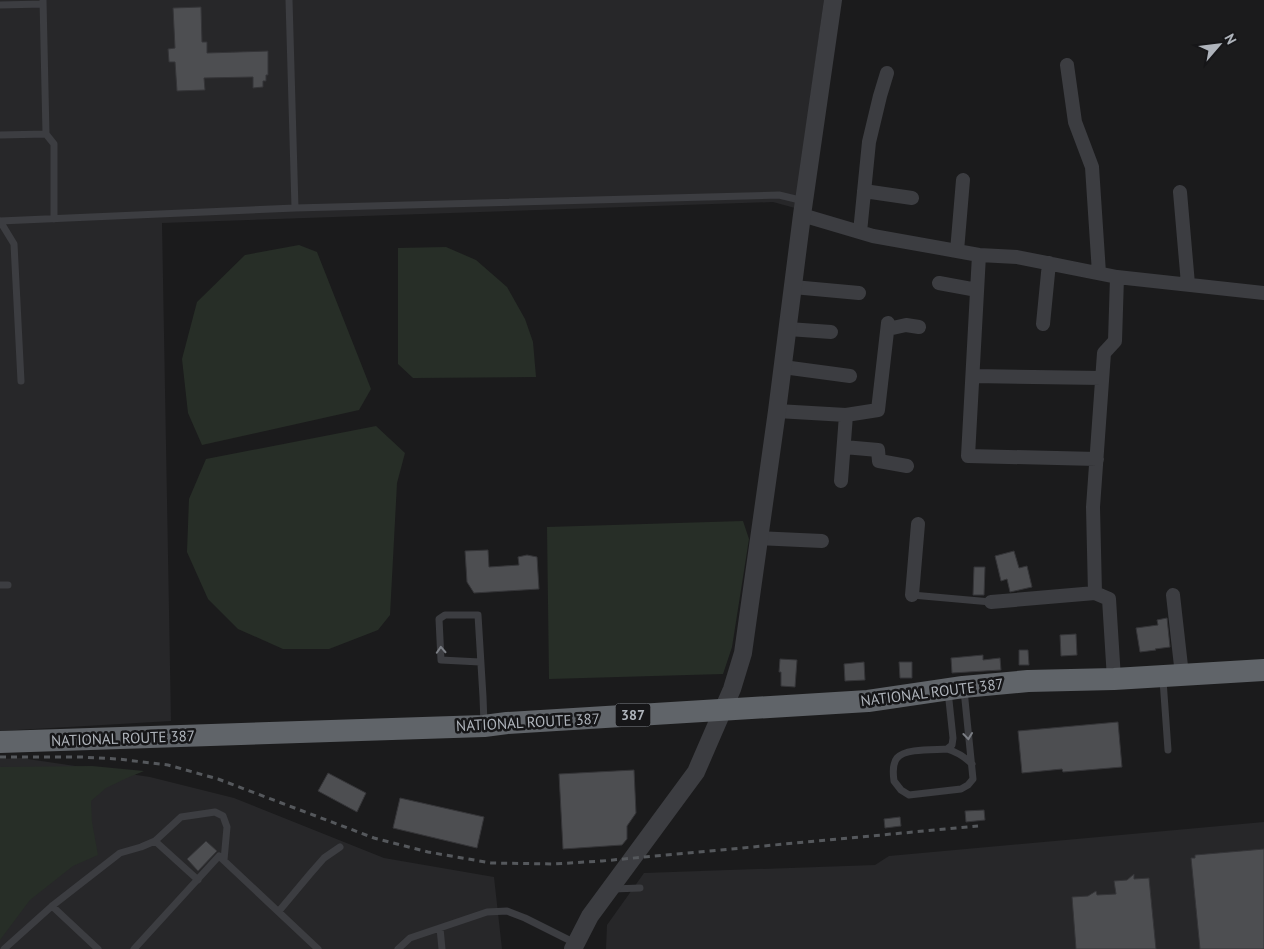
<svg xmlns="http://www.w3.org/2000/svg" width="1264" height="949" font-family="'PT Sans',sans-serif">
<rect width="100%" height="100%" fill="#1b1b1c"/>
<path fill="#272729" d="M0,0H824L795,208L773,202L162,223L171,721L0,731Z
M21,758L150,777L234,798L384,858L494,877L502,949H0V759Z
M1264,822V949H606L607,925L644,873L875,865L889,856Z"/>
<path fill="#272e27" d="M299,245L317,252L371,389L359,410L202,445L188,413L182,359L197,302L245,255Z
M446,247L476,260L507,287L525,319L533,342L536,377L413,378L398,364V248Z
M376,426L405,453L397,483L390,615L378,630L329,649H283L238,629L208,599L187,552L189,499L206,459Z
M743,521L749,539L732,647L723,674L549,679L547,527Z
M92,766L144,771L127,778L106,788L91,801L92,822L98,855L73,866L30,900L0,940V767Z"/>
<path fill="#4d4e51" stroke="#353538" d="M201,7L202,42H207V53L268,51V75H266V81H263V87L253,88V77L204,78L205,90L177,91L175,62H169L168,49L175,48L173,8Z
M488,550L489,567L519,565L518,557L527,555L537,557L539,589L474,593L467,582L465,551Z
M1014,551L1019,568L1027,566L1032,587L1010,592L1007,579L1001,581L995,556Z
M974,567H985L984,595H973Z
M1167,618L1170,647L1155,649L1156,650L1140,652L1136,628L1158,625L1157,620Z
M1076,634L1077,655L1061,656L1060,635Z
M1019,650H1028L1029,665H1019Z
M983,655V660L1000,658L1001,670L952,673L951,658Z
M780,659L797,660L795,687L781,686V672H779Z
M864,662L865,680L845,681L844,664Z
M899,662H912V678H900Z
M1118,722L1122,767L1063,772L1062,769L1022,773L1018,731Z
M634,770L636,813L627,826V839L622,845L563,849L559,774Z
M328,773L366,793L357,812L318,791Z
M400,798L484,817L477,848L393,828Z
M984,810L985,820L966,822L965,811Z
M900,817L901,826L885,828L884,819Z
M206,841L217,851L198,871L187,859Z
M1264,849V949H1200L1191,858H1195V855Z
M1134,874V879L1149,878L1156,949H1076L1072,897L1088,896L1096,891L1097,895L1116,894L1114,881L1127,880Z"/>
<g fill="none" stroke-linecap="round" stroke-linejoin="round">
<path stroke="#3c3d41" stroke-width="7" d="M43,0L46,134L54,144V219
M289,0L295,208
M0,5L43,4
M0,135L46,134
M0,221L295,208L779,195L804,201
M0,221L14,244L21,381
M0,585H8
M912,595L991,602
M480,662L441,660L439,619L445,615H478L483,697L484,724
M1163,680L1168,750
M948,691L953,738L952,745L947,749C935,750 905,748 897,758C892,764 893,774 894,781L901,790L909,795L961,789L968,785L973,779L964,690
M947,749C957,752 964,756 972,764
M155,841L198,880
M613,889L640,888
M52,906L98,949
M279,911L310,874L324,858L340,847
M440,928L442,949
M4,949L52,906L120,853L141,847L155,841L181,817L215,812L223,816L227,827L224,860
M134,949L219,856L318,949
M398,949L410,938L487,912L507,911L525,918L575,943"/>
<path stroke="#3c3d41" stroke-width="14" d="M1067,65L1075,122L1092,167L1099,273
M864,191L912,198
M1180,192L1188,284
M802,215L873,236L979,255L1017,257L1117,277L1264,293
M860,232L869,142L880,96L887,73
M957,251L963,180
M979,255L968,456L1097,459
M939,283L977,290
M793,287L859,293
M1043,324L1049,263
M788,329L831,332
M888,329L906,325L919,327
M783,367L850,376
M973,376L1102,378
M777,411L846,415L878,410L888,323
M844,447L878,450L879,461L907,466
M841,481L846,415
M759,538L822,541
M912,595L918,524
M1173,595L1182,675
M991,602L1095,593
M1114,679L1109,599L1095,593L1093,507L1104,353L1115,341L1117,277"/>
<path stroke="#3c3d41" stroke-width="18" d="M573,949L590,916L696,772L732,689L743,653L777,411L802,215L833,0"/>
<path stroke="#606469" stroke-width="22" d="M0,742L484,726L507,723L868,701L963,687L1028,681L1114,679L1264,670"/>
<path stroke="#55585c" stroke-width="3" stroke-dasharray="6 5" stroke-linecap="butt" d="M0,757H81L118,759L168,765L218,779L374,838L428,852L491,863L553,864L602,861L978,826"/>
</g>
<defs><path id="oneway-chevron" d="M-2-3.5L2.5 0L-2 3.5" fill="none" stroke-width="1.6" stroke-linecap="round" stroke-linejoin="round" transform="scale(1.25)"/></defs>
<g stroke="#7b7e84">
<use href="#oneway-chevron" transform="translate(441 650) rotate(-93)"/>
<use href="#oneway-chevron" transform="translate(968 736) rotate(84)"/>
</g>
<g text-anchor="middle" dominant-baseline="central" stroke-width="5" stroke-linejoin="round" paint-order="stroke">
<rect fill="#161618" stroke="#81858a" stroke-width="1" x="615.5" y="703.5" width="35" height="23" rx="4"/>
<g font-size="14" font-weight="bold" fill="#afb4bb">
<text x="633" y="715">387</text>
</g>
<g font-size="15" fill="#afb4bb" stroke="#161618">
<text transform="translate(932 692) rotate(-7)">NATIONAL ROUTE 387</text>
<text transform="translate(528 722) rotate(-3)">NATIONAL ROUTE 387</text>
<text transform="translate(123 738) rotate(-2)">NATIONAL ROUTE 387</text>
</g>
</g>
<g transform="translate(1219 45) rotate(62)" stroke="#161618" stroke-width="4" paint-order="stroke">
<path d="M0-4L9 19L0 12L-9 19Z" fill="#afb4bb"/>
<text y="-8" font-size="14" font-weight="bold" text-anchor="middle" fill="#afb4bb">N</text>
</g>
</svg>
